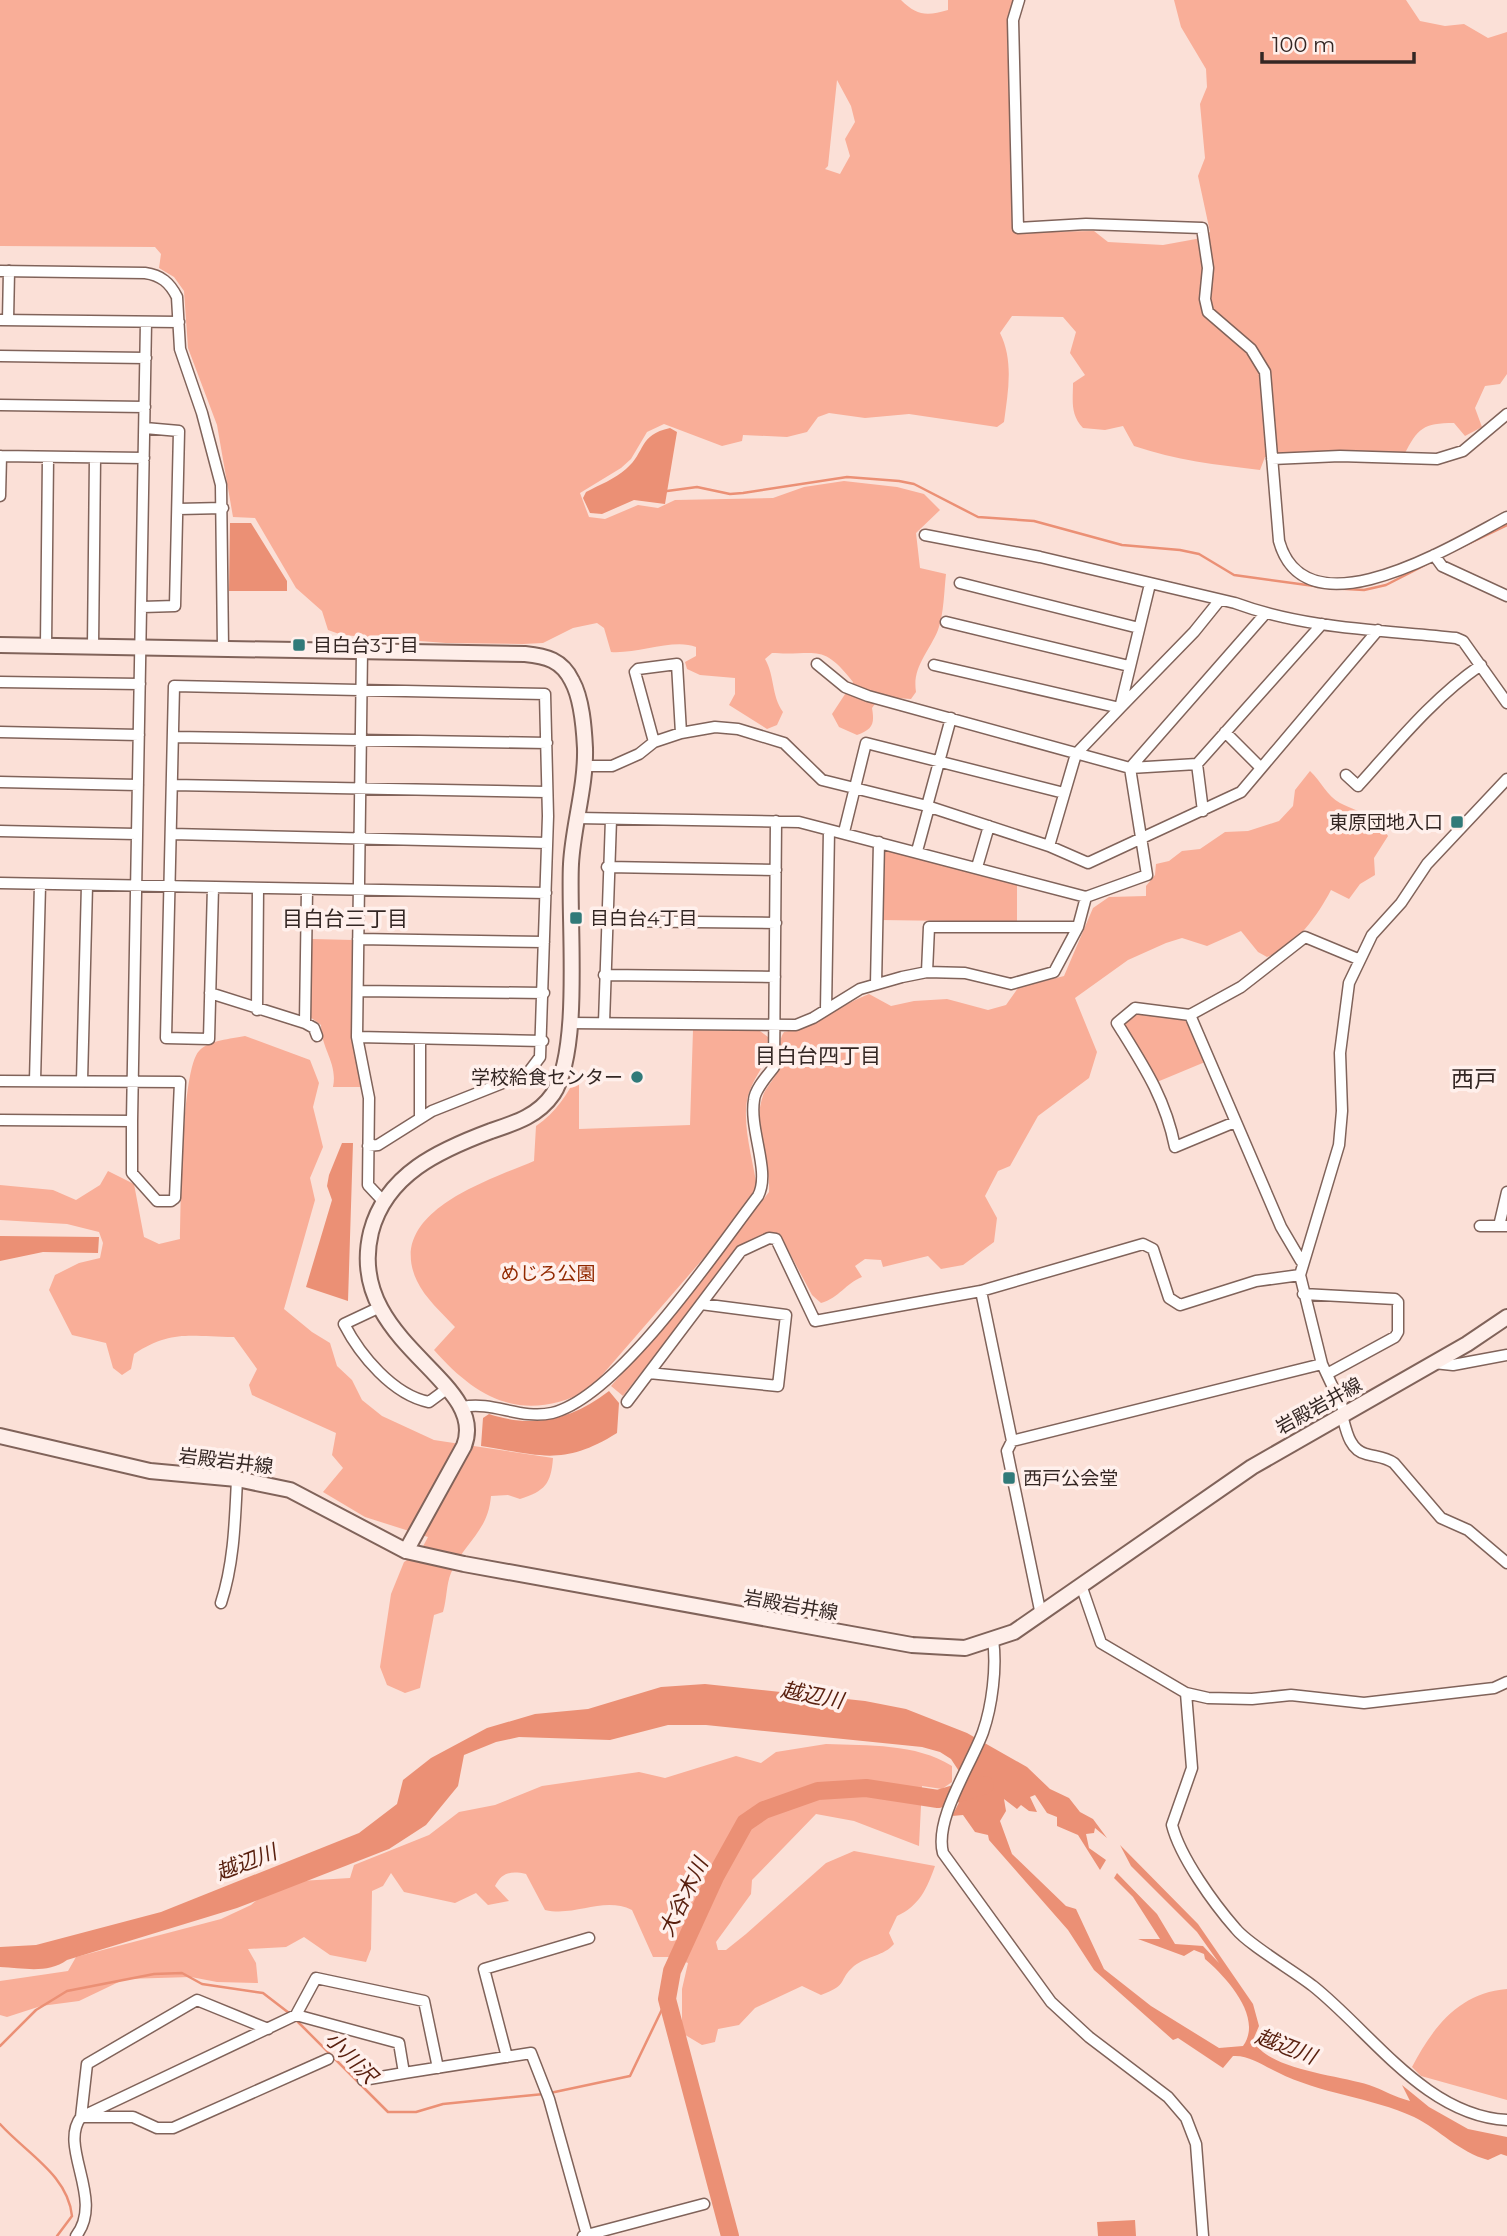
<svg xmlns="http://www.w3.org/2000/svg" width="1507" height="2236" font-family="Montserrat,'Noto Sans JP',sans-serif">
<rect width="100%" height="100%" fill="#fbe0d7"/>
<path fill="#f9ae98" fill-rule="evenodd" d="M0,0H901C917,16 927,16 948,10V0H1014L1007,29L1013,229L1036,232L1094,231L1108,242L1163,245L1196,239L1210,232L1198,176L1205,158L1200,104L1207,87L1206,69L1181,27L1174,0H1406L1420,21L1445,26L1464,24L1488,38L1507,32V374L1500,384L1485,386L1475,408L1482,427L1465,436L1454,423C1423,423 1418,428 1404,455L1335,453L1265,457L1260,470C1217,465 1175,460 1134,446L1123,426L1105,430L1083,428C1070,414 1073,401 1073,383L1085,375L1070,353L1076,332L1063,317L1012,316L1000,333C1014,361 1008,392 1004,422L997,427L909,414L865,418L829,413L818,417L807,432L787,437L743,435L742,441L722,446L664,424L647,432L631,459L621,468L580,493L589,517L605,519L638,505L658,508L675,500L773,498L804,487L844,481L897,487L924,494L940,510L916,533L920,568L946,574C944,591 944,613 938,630C929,652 912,667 916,692L911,699L880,697L872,708C875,725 872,729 857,735L839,727L832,714L853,682C822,642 817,656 772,653L765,659C775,676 771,695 783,712L777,725L767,729L729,705L735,694V678L700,675L687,669L685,662L696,656V647C674,638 638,654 611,652L604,628L597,623L573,628L543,643L523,644L446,643L342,635L328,630L322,611L296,588L255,518L233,517L217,425L188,348L184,291L174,277L159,268L161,254L155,247L0,246ZM837,80L851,106L855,122L845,139L850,156L840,174L825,169L828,166Z
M1310,771C1321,781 1327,796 1340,803C1363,815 1373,811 1388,836L1374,858L1375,875L1360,884L1349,899L1331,890C1317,917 1295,947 1267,957L1258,952L1241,931L1207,946L1182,938L1166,943L1128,960L1075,998L1097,1052L1089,1078L1038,1116L1010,1166L998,1171L985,1196L997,1218L994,1242L963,1265L941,1269L928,1256L883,1267L881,1260L865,1259L855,1266L862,1277C846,1283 839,1298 821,1303L812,1295L780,1235L770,1234L742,1244L623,1396L611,1386L671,1318L769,1192C771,1159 750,1128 764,1093C768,1085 775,1078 779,1069C784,1057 776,1043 784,1032C817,1026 838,1006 869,994L891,1006L914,1001L947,999L988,1010L1006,1005L1018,988L1064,976L1093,908L1109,897L1146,896V886L1155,875L1156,864L1169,861L1182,851L1200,849L1225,832L1248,831L1279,821L1293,806L1295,790Z
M884,846L1017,883V922L881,920V849Z
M312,939L353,940L351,1033L364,1087H333C338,1063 321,1049 321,1025L310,1017Z
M1136,1011L1184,1016L1205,1062L1157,1082L1120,1024Z
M693,1030L760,1031L768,1037C767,1070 758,1067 749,1093C740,1118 753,1161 757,1187L708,1253L590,1389C525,1424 479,1401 434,1350L455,1327C442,1313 425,1298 417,1281C384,1212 490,1180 534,1161L536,1126C556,1113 568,1093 579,1072V1129L690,1125Z
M245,1036L310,1060L319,1083L313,1107L323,1147L310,1178L315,1200L284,1309L312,1332L330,1343L337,1366L352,1380L362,1400L382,1416L434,1440L553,1458C551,1484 545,1491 520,1499L508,1495L491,1496C488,1532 465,1541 451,1573C446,1585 447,1599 443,1612L434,1615L420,1688L405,1693L387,1685L380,1667L391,1594L404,1562L420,1552L428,1537L365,1517L323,1492L343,1468L332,1455L336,1433L252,1395L249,1385L257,1369L234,1337C191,1337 172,1329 134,1354L131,1369L122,1375L113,1368L106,1343L72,1335L49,1290L55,1275L79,1263L100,1258L103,1243L99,1232L67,1224L0,1220V1185L53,1190L76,1200L100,1185L108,1171L134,1184L144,1237L159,1244L180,1239C181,1208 181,1070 199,1051C209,1040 231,1039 245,1036Z
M826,1744C869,1746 915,1743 952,1766V1782L942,1789L922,1786L919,1846L854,1821L816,1814L752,1880L751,1894L716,1942L718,1950H726L746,1934L826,1863L854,1851L935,1866C927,1889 919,1906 897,1916L889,1933L894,1944C884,1956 867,1956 854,1966C837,1981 850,1984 821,1995L802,1986L755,2008L739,2025L718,2029L715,2042L702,2045L682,2033V1989L688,1963L670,1957H653L632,1910C603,1896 576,1917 545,1910L526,1874C511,1871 502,1872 495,1886L509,1901L488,1905L476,1893L455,1903L404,1892L391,1873L383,1886L372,1891L371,1949L366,1962L330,1955L304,1937L286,1947L248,1949L256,1963L258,1983L217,1982L191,1977L125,1979L79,2001L41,2006L7,2017L0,2015V1981L68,1971L76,1957L221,1919L251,1905L265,1893L300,1881L350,1878L354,1865L429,1835L459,1812L495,1805L542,1786L639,1772L665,1778L736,1756L761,1763L776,1752Z
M1507,1989V2100L1421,2076L1412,2067C1433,2027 1459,1993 1507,1989Z"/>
<path fill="#eb9075" d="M670,428L677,432L665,504L634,500L602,514L590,513L583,498L586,492C599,485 615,479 626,469C646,452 638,435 670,428Z
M230,523H251L287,581V591H229Z
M342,1143H353L348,1301L306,1287L332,1200L327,1186L329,1175Z
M0,1236L99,1237L98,1253L43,1252L0,1261Z
M609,1391L619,1403L617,1433C563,1467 539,1455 481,1446L483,1418L489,1414C534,1429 573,1419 609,1391Z
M705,1684L865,1701L906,1709L967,1733L1027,1767L1050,1789L1069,1798L1080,1812L1093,1819L1107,1838L1095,1828L1094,1833L1086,1834L1089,1848L1106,1860L1100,1870L1078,1835L1057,1826V1817L1047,1813L1035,1795L1030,1797L1037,1812L1029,1811L1021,1805L1017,1809L1004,1799L1006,1811L1000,1821L1012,1854L1066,1906L1076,1909L1104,1969L1151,2006L1219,2048L1243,2046C1264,2017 1225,1976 1205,1959L1204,1954L1194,1950L1184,1956L1138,1939H1160L1133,1897L1114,1878L1117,1873L1157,1914L1175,1944L1203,1946L1219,1963L1197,1932L1131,1866L1120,1845L1198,1924L1253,2004L1259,2026L1253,2040C1267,2070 1339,2075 1369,2085C1384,2090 1394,2097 1410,2101L1402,2085L1429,2107L1468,2129L1507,2137V2156L1501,2154L1488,2160C1459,2152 1440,2130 1414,2117C1371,2097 1320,2094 1277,2072C1262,2065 1249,2055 1233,2056L1223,2068L1178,2038L1173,2040L1094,1970L1068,1930L989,1840L988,1835L975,1832L963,1815L952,1816L968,1785L951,1759L940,1752L922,1747L706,1725H668L610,1740L519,1737L496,1742L464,1755L458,1786L426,1825L389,1849L237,1908L67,1960C48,1974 23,1968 0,1967V1947L36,1945L161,1912L359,1833L397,1804L403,1780L431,1758L487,1728L535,1714L588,1709L661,1687Z
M1135,2220L1136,2236H1098L1097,2222Z"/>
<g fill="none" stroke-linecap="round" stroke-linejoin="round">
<path stroke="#eb9075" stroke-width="2.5" d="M667,491L697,487L730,494L743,493L847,477L899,481L914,484L978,517L1034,521L1122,545L1180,550L1199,554L1234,575L1329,588L1364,590L1386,585L1433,561
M1439,558L1507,525
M294,2018L388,2112H416L443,2104L544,2094
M0,2046L36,2010L67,1991L154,1974L182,1973L202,1984L263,1993L289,2013
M550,2093L630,2076L667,1999
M0,2124C26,2153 68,2175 72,2216L57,2236"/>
<path stroke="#eb9075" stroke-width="18" d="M730,2236L667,1999L672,1971L715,1877L745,1823L764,1810L818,1791L866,1788L938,1799L985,1785"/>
<defs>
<path id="street" d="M1019,0L1013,20L1018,228L1086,224L1202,228L1208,268L1205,299L1208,312L1251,349L1265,372L1279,541C1306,638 1457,543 1507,517
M0,271L145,273C161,275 170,283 177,297L180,349L202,413L221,485L223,648
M0,320L179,322
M8,320L9,271
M0,356L146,358
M0,405L145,407
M0,456L144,458
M1272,459L1340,456L1437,459L1463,451L1507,414
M0,496L1,456
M178,509L223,508
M925,535L1040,557L1235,603C1305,629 1382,630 1456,638L1463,641L1507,703
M1434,555L1442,566L1507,596
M960,583L1139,628
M142,607L175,606L179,431L145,428
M946,622L1129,666
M46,646L48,457
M93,646L95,458
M362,650L357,1037L369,1098L368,1185L383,1201
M817,664L845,687L868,696L1130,768L1265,614
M934,665L1120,708L1194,632L1219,601
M0,682L140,684
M0,732L139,735
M1225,732L1260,767
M173,737L547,743
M654,742L635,672L638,669L677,664L681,733
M1197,764L1203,811
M584,766H612L639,754L654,742L681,733L715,727L738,729L784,743L822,780L927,806L1049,846L1088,863L1241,792L1378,630
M1346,775L1358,786C1397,743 1433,698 1481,665
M0,782L138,785
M172,785L546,792
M927,806L951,718
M0,831L136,834
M844,832L866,743L1064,793
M171,834L547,843
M1049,846L1076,754L1120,708L1150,584
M917,851L929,807
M607,867L776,870
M977,867L989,826
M0,883L546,893
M213,887L209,1039L166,1038L174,686L545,694L548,816L540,1057L528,1073L432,1111L378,1145L368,1146
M1086,897L1147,875L1130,768L1197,764L1322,624
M606,921L776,923
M358,939L544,942
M927,972L929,927H1078
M604,975L775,977
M876,984L879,842
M358,991L544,993
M210,993L305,1023L314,1028L317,1036
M257,1010L258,888
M826,1010L829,830
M1190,1015L1135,1008L1117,1023C1143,1065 1165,1097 1175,1147L1235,1122
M305,1023L307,889
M569,1023L796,1025L813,1018L860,989L902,977L927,972L965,973L1011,984L1054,972L1078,927L1086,897L799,822L577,818
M604,1023L611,819
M357,1037L543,1041
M0,1081L180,1082L175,1198L171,1201H157L132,1173V1121
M35,1081L40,885
M82,1081L87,885
M420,1117V1039
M0,1120L132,1121L146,322
M1480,1226H1507
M1499,1226L1507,1192
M1301,1261L1281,1227L1190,1015L1241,987L1305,937L1358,959
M981,1291L1012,1441L1007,1451L1041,1615
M1303,1294L1395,1299L1398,1302V1332L1395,1337L1327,1374
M378,1308L344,1324C360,1355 393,1395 429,1402L448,1388
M1434,1363L1453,1365L1507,1355
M649,1373L778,1386L786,1315L701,1304
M627,1402L741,1251L769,1238L776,1239L815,1321L981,1291L1143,1244L1153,1249L1169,1298L1180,1305L1256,1281L1300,1275
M463,1407C493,1401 521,1420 552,1413C618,1397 715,1252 758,1196C771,1172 749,1130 754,1100C755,1089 767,1076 774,1067L776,821
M1345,1413L1322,1364L1300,1275L1339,1145L1342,1111L1340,1053L1349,983L1372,935L1401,903L1427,864L1507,779
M1342,1415C1346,1429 1349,1450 1366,1454C1376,1457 1384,1456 1394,1463L1441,1518L1468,1530L1507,1563
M1012,1441L1322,1364
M1081,1585L1101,1643L1186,1693L1208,1698L1252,1699L1291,1695L1364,1703L1494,1688L1507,1682
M221,1603C234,1563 235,1521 237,1479
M993,1640C997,1667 992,1706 983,1732C971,1765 934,1819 943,1853L1051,2002L1089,2037L1168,2097L1186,2118L1196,2144L1203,2236
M1186,1693L1192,1768L1172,1825C1180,1857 1214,1904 1236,1929C1249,1945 1294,1971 1313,1986C1372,2033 1426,2116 1507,2120
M296,2015L399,2043L404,2073L531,2053L549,2099L587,2235
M268,2029L197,2000L87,2064L81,2117H133L157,2128H173L328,2059
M507,2057L484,1969L589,1938
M367,2079L363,2080L404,2073
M76,2236C105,2199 58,2147 81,2117L296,2015L316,1978L424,2001L438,2068
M583,2236L704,2204"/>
<path id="secondary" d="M0,645L525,654C546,656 562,660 572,681C582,699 584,728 585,748C586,787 573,826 571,864C568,920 582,1050 553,1094C538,1116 515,1123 491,1131C440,1150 386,1174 371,1232C344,1343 490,1379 464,1446L406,1551
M0,1436L150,1471L237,1479L290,1490L406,1551L464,1564L912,1645L965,1648L1014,1632L1252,1467L1467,1344L1507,1317"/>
</defs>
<use href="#street" stroke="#80635a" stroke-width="13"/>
<use href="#secondary" stroke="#80635a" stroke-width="18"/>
<use href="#street" stroke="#fff" stroke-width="10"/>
<use href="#secondary" stroke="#feeee9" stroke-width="14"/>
</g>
<g fill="#317a79" stroke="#fff0ec" stroke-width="2.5">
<rect x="292" y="638" width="14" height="14" rx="3.5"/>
<rect x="1450" y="815" width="14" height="14" rx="3.5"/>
<rect x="569" y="911" width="14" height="14" rx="3.5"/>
<circle cx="637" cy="1077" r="7"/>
<rect x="1002" y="1471" width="14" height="14" rx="3.5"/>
</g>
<g text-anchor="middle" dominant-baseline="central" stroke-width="7" stroke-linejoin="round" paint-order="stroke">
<g font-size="19" fill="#342724" stroke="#fff0ec" text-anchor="start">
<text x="313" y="645">目白台3丁目</text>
<text x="1443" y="822" text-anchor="end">東原団地入口</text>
<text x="590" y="918">目白台4丁目</text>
<text x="623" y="1077" text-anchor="end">学校給食センター</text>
<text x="1023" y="1478">西戸公会堂</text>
</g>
<g font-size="19" fill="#922900" stroke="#fff0ec">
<text x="548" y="1273">めじろ公園</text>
</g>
<g font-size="19" fill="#342724" stroke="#fff0ec">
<text transform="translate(1319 1406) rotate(-29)">岩殿岩井線</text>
<text transform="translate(226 1461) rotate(7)">岩殿岩井線</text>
<text transform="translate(791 1605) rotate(10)">岩殿岩井線</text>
</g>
<g font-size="21" fill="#342724" stroke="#fff0ec">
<text x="345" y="918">目白台三丁目</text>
<text x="818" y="1055">目白台四丁目</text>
</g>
<g font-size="21" font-style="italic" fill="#59200f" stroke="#fff0ec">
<text transform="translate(812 1695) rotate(11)">越辺川</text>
<text transform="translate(246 1862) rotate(-21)">越辺川</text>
<text transform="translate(683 1897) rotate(-64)">大谷木川</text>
<text transform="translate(1286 2046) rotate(21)">越辺川</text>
<text transform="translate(351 2057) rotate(45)">小川沢</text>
</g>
<g font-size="23" fill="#342724" stroke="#fff0ec">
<text x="1474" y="1079">西戸</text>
</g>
</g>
<path d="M1262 52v10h152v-10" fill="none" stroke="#342724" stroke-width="3.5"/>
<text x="1272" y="52" font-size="21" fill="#342724" stroke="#fff0ec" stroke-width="5" paint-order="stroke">100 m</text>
</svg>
